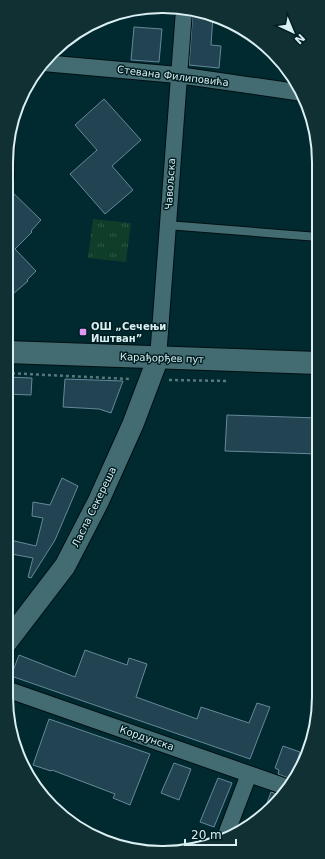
<svg xmlns="http://www.w3.org/2000/svg" width="325" height="859" font-family="'DejaVu Sans',sans-serif">
<defs>
<pattern id="park-tufts" width="24" height="20" patternUnits="userSpaceOnUse"><rect width="24" height="20" fill="#0e3d2a"/><path d="M3 7l-1-3M5 7V3M7 7l1-3M15 17l-1-3M17 17v-4M19 17l1-3" fill="none" stroke="#305949"/></pattern>
</defs>
<rect width="100%" height="100%" fill="#002a2f"/>
<path fill="url(#park-tufts)" d="M93,219L131,223L126,262L88,258Z"/>
<path fill="#224352" stroke="#66899a" d="M193,11H203L213,16L211,45L221,46L219,68L189,65Z
M134,27L162,29L159,62L131,60Z
M104,99L141,140L112,166L133,190L105,214L70,174L97,150L75,125Z
M6,186L41,220L31,231L32,232L15,249L36,271L27,280L28,281L6,300Z
M6,377L32,378L31,395L6,394Z
M65,379L123,381L111,413L99,409L63,407Z
M227,415L318,418V454L225,451Z
M62,478L78,486L55,540L31,578L28,577L33,558L6,553V539L36,546L43,518L32,516L33,502L50,505Z
M85,650L127,665L129,658L147,664L136,697L197,719L201,707L249,723L257,703L270,707L250,759L11,676L19,655L75,677Z
M49,719L150,754L130,805L113,798L115,794L52,770L51,771L33,765Z
M283,746L300,752L291,779L278,774L279,770L275,768Z
M174,763L191,769L179,800L161,793Z
M218,778L232,783L214,827L200,822Z
M271,792L282,796L263,814Z"/>
<g fill="none" stroke-linecap="round" stroke-linejoin="round">
<defs>
<path id="service" d="M6,177H10L11,126
M167,225L318,237"/>
<path id="minor" d="M43,63L178,75L303,93
M158,358L184,10
M6,689L289,788
M225,837L249,774"/>
<path id="tertiary" d="M6,643L65,566L98,502L133,424L158,358"/>
<path id="secondary" d="M6,352L318,363"/>
</defs>
<use href="#service" stroke="#001013" stroke-width="10"/>
<use href="#minor" stroke="#001013" stroke-width="18"/>
<use href="#tertiary" stroke="#001013" stroke-width="23"/>
<use href="#secondary" stroke="#001013" stroke-width="24"/>
<path stroke="#57787c" stroke-width="2.5" stroke-dasharray="3 3" stroke-linecap="butt" d="M6,373L130,379
M169,380L228,381"/>
<use href="#service" stroke="#436c72" stroke-width="8"/>
<use href="#minor" stroke="#436c72" stroke-width="16"/>
<use href="#tertiary" stroke="#436c72" stroke-width="21"/>
<use href="#secondary" stroke="#436c72" stroke-width="22"/>
</g>
<rect fill="#dd99f3" stroke="#001f23" stroke-width="1.5" x="79" y="328" width="8" height="8" rx="2"/>
<g text-anchor="middle" dominant-baseline="central" stroke-width="3" stroke-linejoin="round" paint-order="stroke">
<g font-size="10" fill="#daeff2" stroke="#001f23">
<text transform="translate(173 76) rotate(7)">Стевана Филиповића</text>
<text transform="translate(170 184) rotate(-86)">Чавољска</text>
<text transform="translate(162 358) rotate(2)">Карађорђев пут</text>
<text transform="translate(94 507) rotate(-64)">Ласла Секереша</text>
<text transform="translate(147 738) rotate(19)">Кордунска</text>
</g>
<g font-size="10" font-weight="bold" fill="#daeff2" stroke="#001f23" text-anchor="start">
<text x="91" y="326">ОШ „Сечењи<tspan x="91" dy="12">Иштван”</tspan></text>
</g>
</g>
<path d="M0 0H325V859H0ZM162 13H163A149 149 0 0 1 312 162V697A149 149 0 0 1 163 846H162A149 149 0 0 1 13 697V162A149 149 0 0 1 162 13Z" fill="#113034" fill-rule="evenodd"/>
<path fill="none" stroke="#daeff2" stroke-width="2" d="M162 13H163A149 149 0 0 1 312 162V697A149 149 0 0 1 163 846H162A149 149 0 0 1 13 697V162A149 149 0 0 1 162 13Z"/>
<g transform="translate(293 32) rotate(136)" stroke="#001f23" stroke-width="3" paint-order="stroke">
<path d="M0-3L7 15L0 10L-7 15Z" fill="#daeff2"/>
<text y="-6" font-size="11" font-weight="bold" text-anchor="middle" fill="#daeff2">N</text>
</g>
<path d="M185 839v6h51v-6" fill="none" stroke="#daeff2" stroke-width="2"/>
<text x="191" y="839" font-size="12" fill="#daeff2" stroke="#001f23" stroke-width="3" paint-order="stroke">20 m</text>
</svg>
